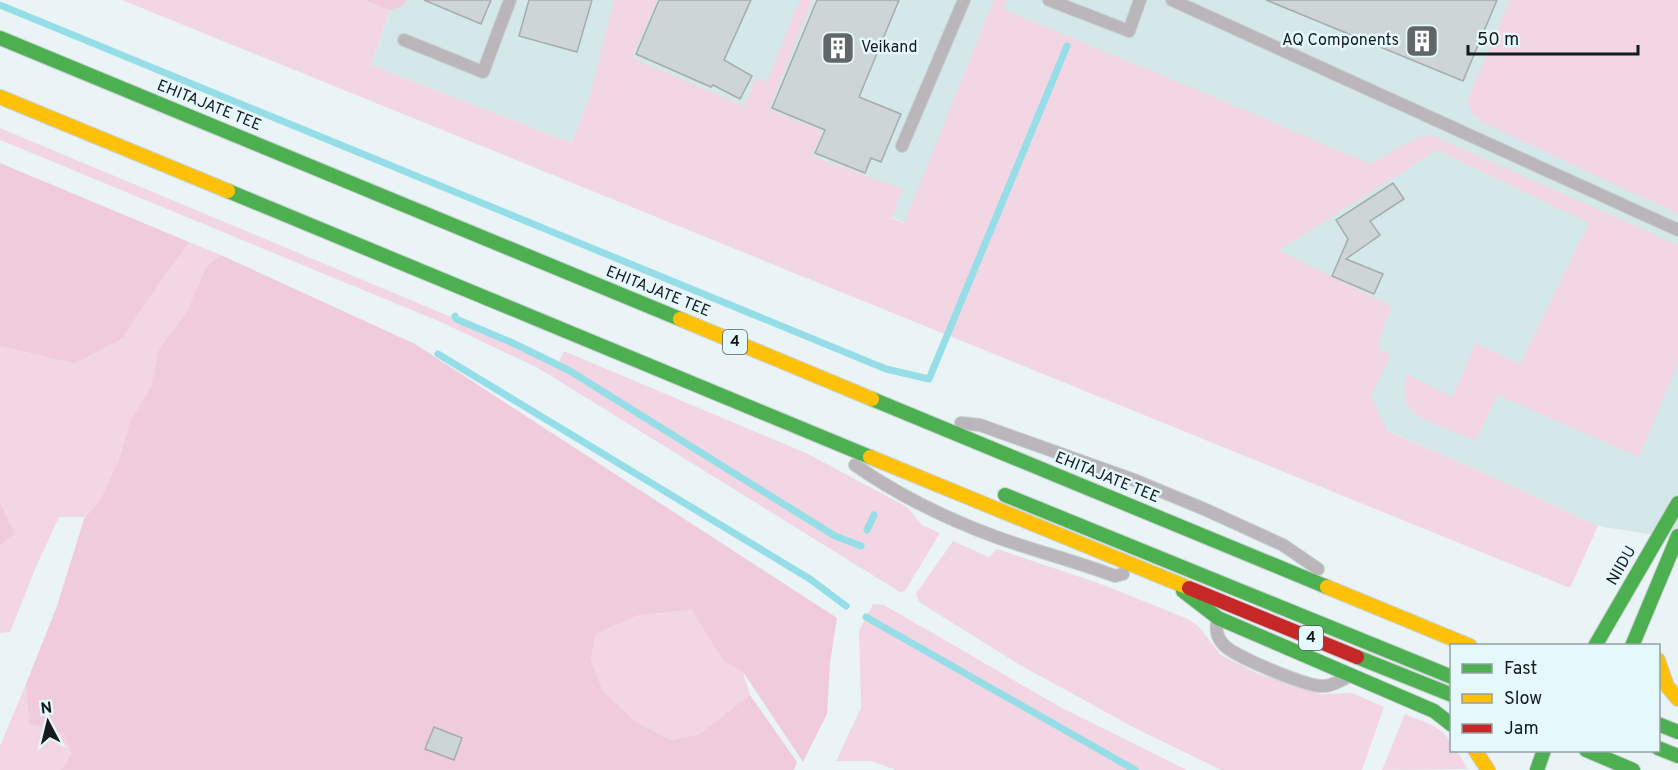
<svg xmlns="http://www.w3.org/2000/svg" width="1678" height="770" font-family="Overpass,sans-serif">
<rect width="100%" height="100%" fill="#eaf4f6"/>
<path fill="#d4e8ea" d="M364,0H1678V539L1598,526L1469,466L592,88L572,143L371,65L390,11Z"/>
<path fill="#f2d6e3" d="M122,0H364L390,10L371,65L572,143L592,88L614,0H657L632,58L744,106L756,78L767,82L800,0H812L769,109L822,131L812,156L903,189L892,218L904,223L994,0H1006L1003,9L1212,96L1370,164L1417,138L1431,135L1678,245V363L1639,457L1498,395L1475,441C1463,436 1452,431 1440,426C1412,414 1398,407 1407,374L1452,397L1476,343L1520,364L1589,223L1437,150L1279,250L1391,306L1377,348L1391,355L1371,396L1387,431L1469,466L1598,526L1570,588Z
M1510,0H1678V214L1482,122L1471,112L1468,99Z
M0,128L559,362L564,351L808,454L907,507L922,525L940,533L905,591L900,592L538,368L443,323L0,140Z
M189,242L221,255L207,265L186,313L159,348L151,386L130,421L118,462L100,500L86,517H59L35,569L10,632L0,633V545L15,534L0,501V346L75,364L123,338L140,311Z
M953,541L989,557L997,549L1101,584L1188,619L1198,626L1221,655L1259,674L1320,694L1352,693L1384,707L1362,770H1221L1133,727L1020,665L919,602L916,594Z
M873,604L884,605L1062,708L1187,770H896L871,761H836L861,708L859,631Z
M692,610L723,661L743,672L750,695L699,734L671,740L636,722L603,691L591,659L596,634L639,615Z
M26,684L29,724L64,733L71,754L61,770H0V746Z
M1405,714C1422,722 1451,728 1452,750L1457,751L1468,769L1382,770Z"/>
<path fill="#f0cbdc" d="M364,0H406L403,6L390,10Z
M0,163L189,242L140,311L123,338L75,364L0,346Z
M221,255L415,344L837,618L830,663L827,714L803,762L743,672L723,661L692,610L639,615L596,634L591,659L603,691L636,722L671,740L699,734L750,695L797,762L794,770H61L71,754L64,733L29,724L26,684L57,606L84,519L100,500L118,462L130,421L151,386L159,348L186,313L207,265Z
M0,501L15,534L0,545Z"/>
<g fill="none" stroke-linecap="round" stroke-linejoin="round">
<path stroke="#95dee7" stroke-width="7" d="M0,5L886,369L929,379L1067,46
M455,316L456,319L513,343L570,371L835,536L861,546
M438,354L810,579L846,606
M867,530L874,515
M866,617L1135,770"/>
</g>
<path fill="#cdd5d7" stroke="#a5acad" stroke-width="1.5" d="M424,0H491L481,24Z
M529,0H592L577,52L519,36Z
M659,0H751L724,60L752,76L740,99L713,85L711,87L636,54Z
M817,0H899L859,97L901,114L881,162L871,158L865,173L815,153L825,130L772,108Z
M1266,0H1497L1463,81Z
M1393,183L1404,199L1370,221L1380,235L1346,259L1383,274L1374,294L1332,276L1348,239L1336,220Z
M434,727L462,738L454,760L425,749Z"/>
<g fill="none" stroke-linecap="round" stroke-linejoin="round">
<defs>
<path id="lane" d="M1049,0L1129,31L1140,0
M1172,0L1678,230
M404,40L483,72L510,0
M902,146L964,0
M961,423L980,425L1134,480L1204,509L1283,545L1318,569
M855,465C898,495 947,519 996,537C1035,551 1075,561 1115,576L1123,574
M1217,622C1216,632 1217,637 1223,644C1232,656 1306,686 1322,686C1330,687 1337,682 1344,679"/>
<path id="fast" d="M0,38L680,319
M228,191L870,457
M872,399L1327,587
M1005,495L1452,677
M1183,591L1218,618L1434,711L1452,725
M1595,646L1678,503
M1632,646L1678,536
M1357,657L1452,695
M1658,724L1678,732
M1658,748L1678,756
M1586,750L1633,770
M1537,770L1544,750"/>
<path id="slow" d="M0,97L228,191
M680,319L872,399
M870,457L1189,588
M1327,587L1470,646
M1658,660L1667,686L1678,699
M1475,750L1488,770"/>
<path id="jam" d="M1189,588L1357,657"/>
</defs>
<use href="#lane" stroke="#c9d0d2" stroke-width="14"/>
<use href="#fast" stroke="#c9d0d2" stroke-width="16"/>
<use href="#slow" stroke="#c9d0d2" stroke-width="16"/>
<use href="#jam" stroke="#c9d0d2" stroke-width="16"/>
<use href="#lane" stroke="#bbb6ba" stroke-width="12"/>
<use href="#fast" stroke="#4caf50" stroke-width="14"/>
<use href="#slow" stroke="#ffc107" stroke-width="14"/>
<use href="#jam" stroke="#c62828" stroke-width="14"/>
</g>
<defs>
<symbol id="building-square" viewBox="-11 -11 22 22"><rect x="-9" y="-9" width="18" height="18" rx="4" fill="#606768" stroke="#e5f8fb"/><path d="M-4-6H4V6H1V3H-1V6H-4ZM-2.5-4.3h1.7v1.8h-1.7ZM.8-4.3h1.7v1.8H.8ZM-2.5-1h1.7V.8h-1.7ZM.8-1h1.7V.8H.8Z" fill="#fff"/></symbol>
</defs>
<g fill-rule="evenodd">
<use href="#building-square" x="1403" y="22" width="38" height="38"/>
<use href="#building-square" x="819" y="29" width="38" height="38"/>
</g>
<g text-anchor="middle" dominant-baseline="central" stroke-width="5" stroke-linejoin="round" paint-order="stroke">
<g fill="#e5f8fb" stroke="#535d5f" stroke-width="1.5">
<rect x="723" y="330" width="24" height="24" rx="4.5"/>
<rect x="1299" y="626" width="24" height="24" rx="4.5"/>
</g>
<g font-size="15" font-weight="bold" fill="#151b1c">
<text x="735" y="342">4</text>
<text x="1311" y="638">4</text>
</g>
<g font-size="16" fill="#151b1c" stroke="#e5f8fb" text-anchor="end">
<text x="1399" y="41">AQ Components</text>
<text x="861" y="48" text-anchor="start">Veikand</text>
</g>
<g font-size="16" fill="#151b1c" stroke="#e5f8fb">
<text transform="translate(209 106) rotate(22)">EHITAJATE TEE</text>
<text transform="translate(658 292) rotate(22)">EHITAJATE TEE</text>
<text transform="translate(1107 478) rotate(22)">EHITAJATE TEE</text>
<text transform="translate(1622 566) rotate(-60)">NIIDU</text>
</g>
</g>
<rect x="1450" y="644" width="210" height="108" fill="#e5f8fb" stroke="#92a0a2" stroke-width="1.5"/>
<rect x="1462" y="664" width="30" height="9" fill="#4caf50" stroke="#92a0a2" stroke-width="1.5"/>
<text x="1504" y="674" font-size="18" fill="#151b1c">Fast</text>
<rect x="1462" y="694" width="30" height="9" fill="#ffc107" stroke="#92a0a2" stroke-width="1.5"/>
<text x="1504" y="704" font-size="18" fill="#151b1c">Slow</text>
<rect x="1462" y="724" width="30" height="9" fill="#c62828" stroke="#92a0a2" stroke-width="1.5"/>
<text x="1504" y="734" font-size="18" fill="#151b1c">Jam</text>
<g transform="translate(48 722) rotate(353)" stroke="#e5f8fb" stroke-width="4.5" paint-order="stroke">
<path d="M0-4.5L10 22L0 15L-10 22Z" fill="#151b1c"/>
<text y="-9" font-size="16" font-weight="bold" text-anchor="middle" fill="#151b1c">N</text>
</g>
<path d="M1468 45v9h170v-9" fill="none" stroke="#151b1c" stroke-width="3"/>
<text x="1477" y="45" font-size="18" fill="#151b1c" stroke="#e5f8fb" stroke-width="4.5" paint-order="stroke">50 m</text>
</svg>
